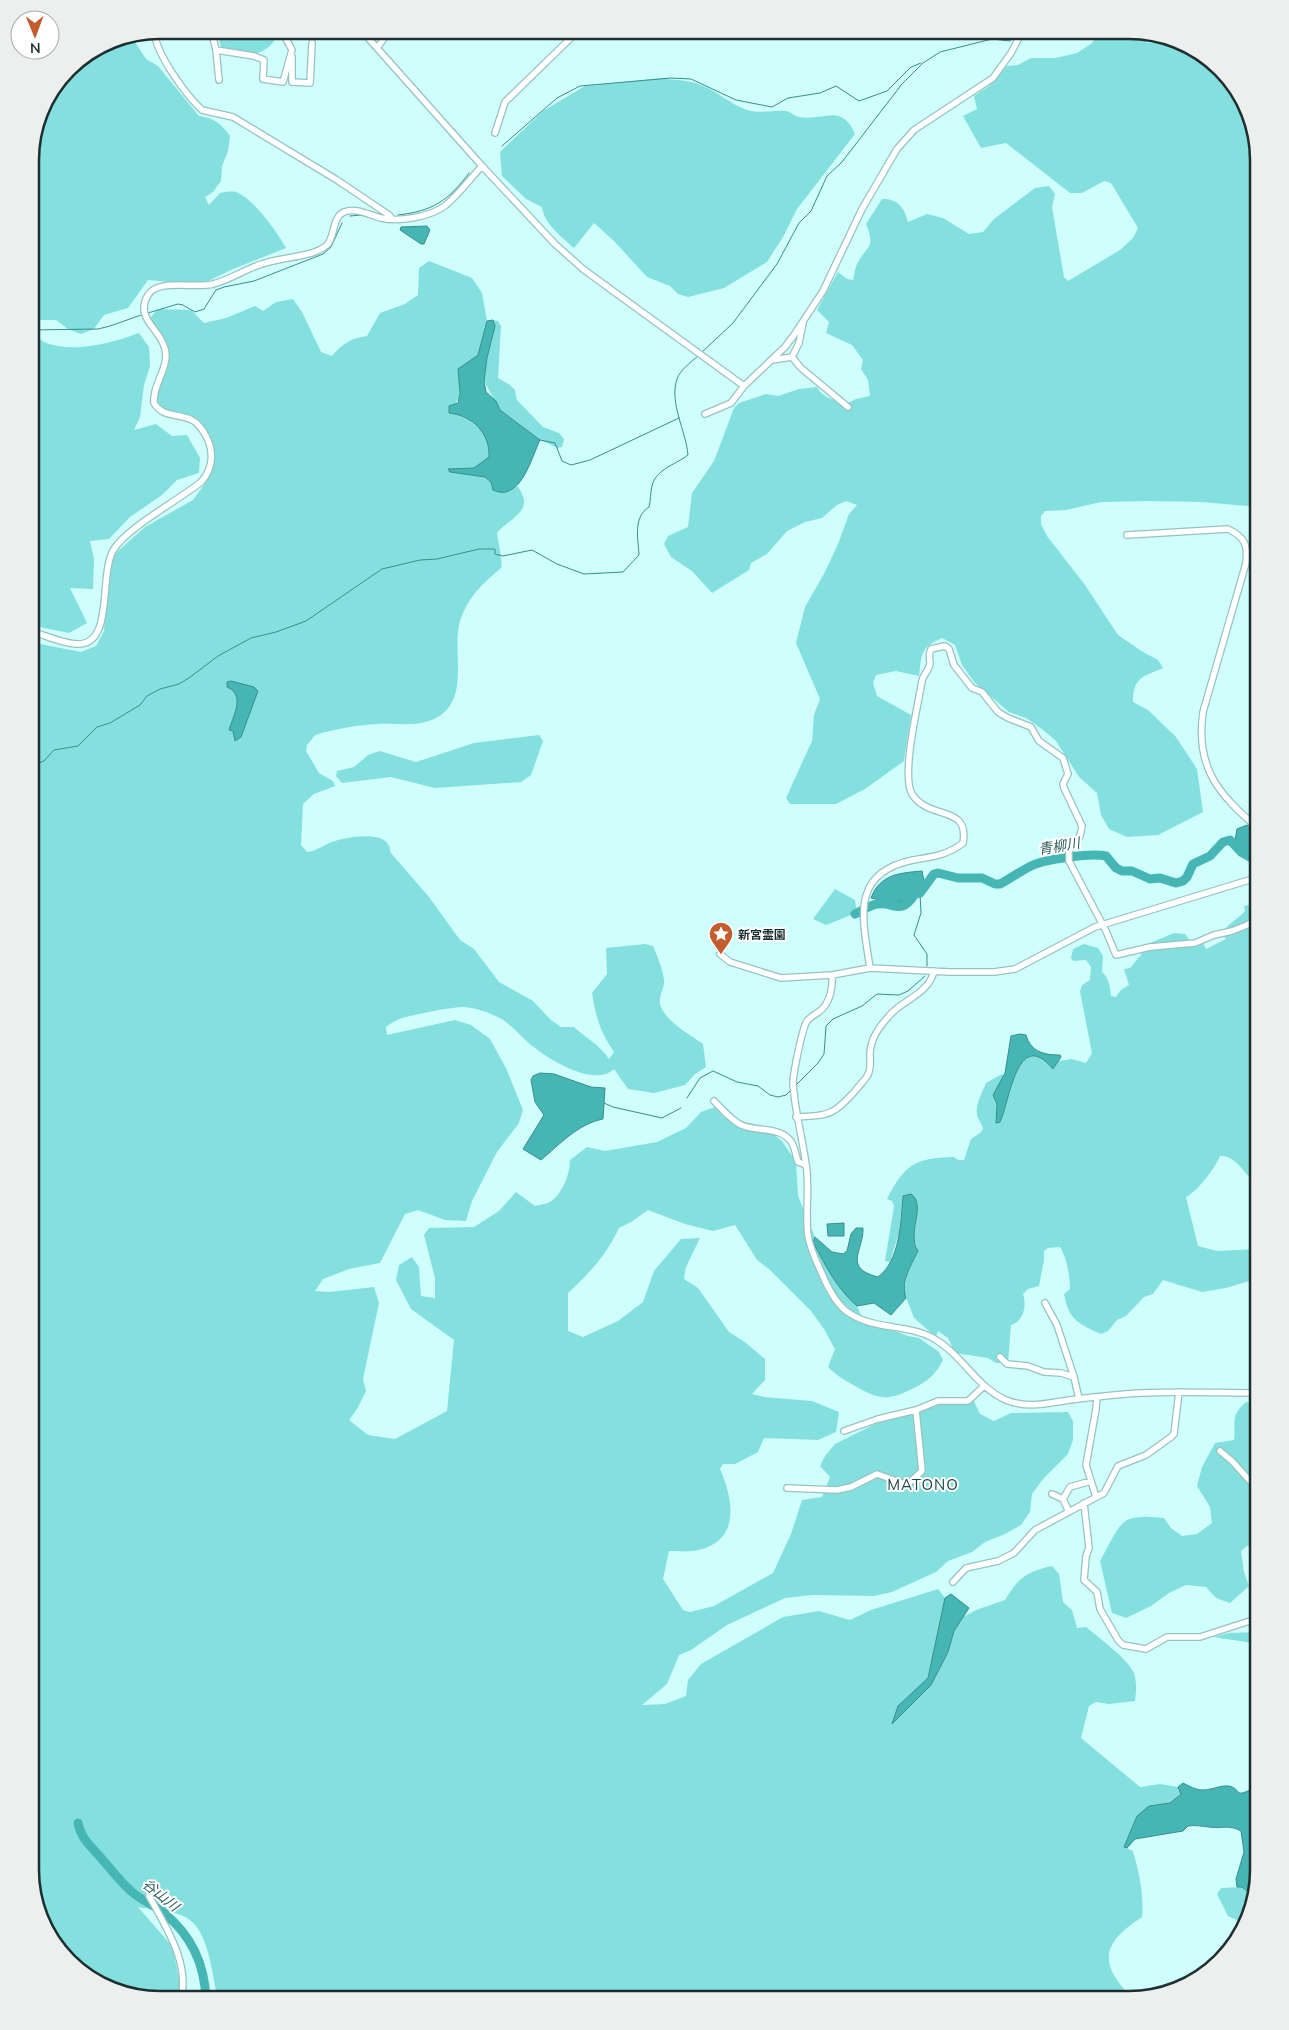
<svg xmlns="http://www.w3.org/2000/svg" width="1289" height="2030" font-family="Mulish,'Noto Sans JP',sans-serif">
<rect width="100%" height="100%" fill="#cffefc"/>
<path fill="#84e0de" d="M216,30H278C276,49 254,58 237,54C231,52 226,49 221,47Z
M1107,30H1138L1143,32L1147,43L1167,40L1201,52L1245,102L1259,160V507L1201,502L1151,501L1101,502L1066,510L1045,511L1041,516V524L1047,536L1085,585L1118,635L1143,652L1158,660L1163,668C1143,677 1133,677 1133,702L1148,710L1176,737L1197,769L1203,812L1158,835L1127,837L1109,829L1101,815L1097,793L1079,777L1056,741L1042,729L1026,718L1009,712L975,683L962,665L955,645L942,638C920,648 922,653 919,676L896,671L876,675L873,683L877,696L911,715L904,761L865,789L836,804H790L786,798L812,741L814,715L820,699L796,643L805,607L825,572L838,544L849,514L857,505L846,501L837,505L822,518L805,522L787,531L767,554L751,563L749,570L712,593L692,571L671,557L664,544L668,536L688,527L692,493L714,461L734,408L739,403L766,394L778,396L799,389L817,387C822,398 835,400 846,404L856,399L870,396L868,380L861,369L863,360L852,345L826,333L829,322L817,310L838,272L847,279L853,280C854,275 855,269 857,264C867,245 876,249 866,224L882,199C898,199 904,207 908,222L927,214L943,218L969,234L983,232L994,219L1035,188L1049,186L1055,194L1052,207L1064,277L1068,281L1120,250L1133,238L1138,228L1111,183L1104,181L1082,193H1070L1006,143L981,148L963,116L977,109L974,96L989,86L1007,66L1018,65L1031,58H1056L1077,53L1092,43L1097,34Z
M131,36L146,59L158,66L199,116C214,118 221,123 230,136L228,151L222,166L221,181L213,192L205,197L209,205L220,193C224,192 231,191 236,192C254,199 277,232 286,248L233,269L200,285L148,280L128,308L104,315L94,329L81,334L68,329L56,320H40L33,331C36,335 40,340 44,342C72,354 112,343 139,333L149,347L150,366L144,385L140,417L134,430L156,424L172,436L187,435L200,458L199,473L177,480L162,495L130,517L109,539L90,541L94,559L93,589L70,588L87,623L69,633L30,625V152L40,110L68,68L110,40Z
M662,78C677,81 688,79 703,86C718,92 732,105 747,110C760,114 773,110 786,111C791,112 794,116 799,117C824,122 841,102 855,134L797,209L783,237L767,262L724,288L688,297L678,294L670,286L647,277L614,241L594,223L574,248C562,237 544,224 542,207L526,199L502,176L500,152L543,111L585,86Z
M429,261L472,278L482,293L487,321L478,355L458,369C460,389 463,397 449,413C473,418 490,432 489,457L474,468L449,469L450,472L485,477L509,492L518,486C520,490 524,497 524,501C525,515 504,523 497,533C498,542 503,561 501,568C483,583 467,598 460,621C451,652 472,701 434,719C416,727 397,723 378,724C357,725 335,729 315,735L307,745L306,751L319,773L333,781L335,786L314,794L303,804L301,845L307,852C317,851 323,845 332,842C344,837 381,831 388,844C390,846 390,849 390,852L429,897L460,940L474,949L499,982L533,1001L551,1020L561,1027H574C586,1038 600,1045 609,1059L614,1052C600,1031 596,1018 592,993L607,974L606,948L645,944L653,946C657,956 663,969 664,980C665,989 657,997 661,1007C668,1023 689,1034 703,1044L706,1067L695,1074L685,1085L654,1093L628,1089L614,1069C595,1087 553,1062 535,1048C524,1040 515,1028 503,1020C494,1014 474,1007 463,1007C451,1007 412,1015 399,1019C394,1021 390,1024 386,1027L387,1035L455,1020L471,1025L490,1039L506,1068L523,1110L519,1123L497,1152L472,1201L466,1221L445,1220L418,1210L405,1214L380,1263L349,1269L323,1279L315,1291L329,1292L374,1287L379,1303L363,1379L366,1391L357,1409L349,1420L368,1435L395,1439L447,1411L454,1340L411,1309L396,1280L399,1265L412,1257L419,1267L421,1296L435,1298V1278L424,1235L429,1228L474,1227L499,1211L516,1192L535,1206C539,1205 544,1204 548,1203C562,1196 570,1174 570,1160L587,1147L605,1151L657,1142L686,1128L701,1112L715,1107L724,1117L750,1130L773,1134L782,1141L796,1162L798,1196L815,1237L813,1242L841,1290L857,1306L862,1318L908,1336L919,1338L939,1352L943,1360C936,1374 929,1380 916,1387C891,1400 881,1401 857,1387C846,1381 837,1376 828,1367L835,1349L824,1329L811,1311L769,1269L757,1260L735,1225L713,1231L685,1224L648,1210L631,1222L619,1228C607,1254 590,1273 568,1293V1331L583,1337L618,1321L643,1302L654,1271L681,1239L700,1238L686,1267L684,1279L698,1288L729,1332L746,1343L765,1359V1380L752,1394L764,1397L812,1401L839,1412L836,1432L818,1440L764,1438L758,1452L735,1464H723L720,1469C735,1503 740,1545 692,1551C685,1552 676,1551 669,1551L663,1579L683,1610L690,1612L714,1606L773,1573L791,1534L802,1500L822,1497L830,1477L820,1466L825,1456L835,1444L875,1424L959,1397H972L980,1414L994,1421L1011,1413L1068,1412L1073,1421V1440L1068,1454L1043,1479L1032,1494L1030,1512L1021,1525L1005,1534L985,1542L972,1552L948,1561L936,1572L892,1592L874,1596L812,1595L785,1598L727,1625L691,1650L679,1655L667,1684L642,1705L665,1704L686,1696L688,1680L701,1664L783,1617L819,1611L850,1620L871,1610L938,1589L945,1598L928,1678L898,1706L893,1723L907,1708L948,1652L954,1631L963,1617L976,1610L1005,1600C1019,1577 1026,1572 1052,1566L1059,1574L1063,1602L1072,1610L1077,1628L1086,1627C1098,1637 1129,1660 1134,1673C1137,1682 1136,1693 1135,1701L1109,1704L1096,1702L1089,1706L1081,1738L1140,1787L1160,1784L1178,1787L1181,1793L1170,1803L1149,1806L1124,1847L1133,1851C1139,1873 1144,1893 1142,1917C1101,1944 1098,1963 1133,1999L218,2000C212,1976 210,1936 190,1920C178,1910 153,1910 138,1907L172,1946L184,2000H152L88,1978L44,1928L30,1870V642L81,652L96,646L104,631L109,563L118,551L145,527L193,500L206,482L214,458L210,439L193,418L173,413L158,407L152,398L163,364L164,348L147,321L158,309L191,310L204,323L226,318L255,306L263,311L276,302L293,299L302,312L321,352L332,356C342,344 351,338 367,336L380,313L405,304L418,295L419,268Z
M493,320L498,321L501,326L498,378L510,385L515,390L517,400L543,427L559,433L564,439L562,447L558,448L540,440L500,410L484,381L487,358L495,326Z
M539,735L543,741L531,775L521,782L435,788L391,777L342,783L336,776L337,771L354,767L368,755L380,751L416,762L474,743Z
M1259,752V811L1252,806L1253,764Z
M835,889L855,900L856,908L851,915L826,925L813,919Z
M1259,903V1189C1249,1179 1236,1154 1220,1156C1215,1168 1198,1191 1186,1197L1198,1246L1217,1251L1259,1249V1278L1226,1288L1202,1292L1163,1280L1153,1294L1144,1297L1126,1316L1117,1320L1108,1331L1101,1334C1077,1323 1069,1320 1064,1294L1070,1289C1070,1277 1067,1258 1060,1247L1048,1248L1044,1251V1260L1039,1286L1028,1289L1023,1294C1027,1305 1024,1321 1011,1325L1008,1363H996L988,1358L955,1353L948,1338L938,1331L936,1337L914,1318L904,1292L907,1275L918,1251L914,1238L917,1213L903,1196L899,1233L890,1262L885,1261L894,1206L892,1201L887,1199C905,1164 915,1158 954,1157L958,1160H964L971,1139L980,1133L983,1129C982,1123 977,1119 977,1114C975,1105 983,1091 986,1083L1002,1074L1004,1077L993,1095L997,1103L996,1122H1000C1010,1101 1017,1027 1053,1069L1059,1061L1071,1059L1086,1063L1092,1053L1080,991L1082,985L1090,980L1091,967L1086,960L1073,961L1071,958L1073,949L1084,944L1098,948L1103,956L1102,972C1109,977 1110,988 1111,996L1116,997L1121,990L1129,985L1124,969L1130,968L1141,955L1143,946L1174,933L1185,934L1194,946L1203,943L1206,949L1226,939L1222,935C1226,924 1237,920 1245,911L1244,906Z
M1246,1402L1253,1403C1261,1425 1260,1451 1259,1474C1259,1481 1256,1487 1259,1493V1537L1254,1546H1247L1241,1551L1244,1572L1249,1586L1230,1603L1216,1598L1206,1587L1186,1585L1169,1593L1151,1606L1126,1618L1112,1613L1100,1561C1106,1551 1117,1525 1127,1520C1137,1515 1153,1517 1164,1518L1171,1528L1182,1536L1197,1534L1212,1523L1210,1507L1197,1486L1202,1467L1215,1443L1234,1440C1236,1421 1230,1416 1246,1402Z
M1259,1632V1644L1213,1637L1229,1633Z
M1258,1830L1259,1870L1255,1885L1254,1846Z
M1242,1887L1247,1891L1254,1890L1245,1924L1228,1916L1217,1894L1221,1888Z"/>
<path fill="#45b6b4" stroke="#398e8c" d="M427,226L430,230L424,244H421L400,230L401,227Z
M493,320L495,326L487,358L484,381L486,392L496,401L500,410L540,440C531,459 520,503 493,490L491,482L485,477L450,472L448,469L474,468L489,457C490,433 473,416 449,413V406L458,403L460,393L458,369L478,355L487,321Z
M231,681L254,687L258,691L241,737L235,741L233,731L229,730C233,716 246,695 227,687V682Z
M1247,825L1259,835V858L1242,848L1235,840L1237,829Z
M922,871L924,881C901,906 904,905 871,898C880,874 900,873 922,871Z
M1020,1034L1026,1035C1031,1052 1044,1055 1060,1055L1061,1057L1053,1069C1017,1026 1010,1101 1000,1122L996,1123L997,1104L993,1095L1005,1073L1011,1036Z
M540,1073L554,1074L591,1087L605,1088L603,1119C578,1124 560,1144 541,1160L523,1149L544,1115L535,1102L531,1080L533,1076Z
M911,1194C927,1205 906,1233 918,1251C911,1266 900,1282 906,1298L891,1315L874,1303L857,1306C837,1289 825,1265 813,1242L815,1237L832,1252L843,1254L847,1251L851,1234L856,1228H863C864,1250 842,1268 878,1277C900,1261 901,1221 903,1196Z
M844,1223V1236H828L827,1224Z
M951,1594L969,1608L954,1631L948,1652L931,1685L892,1724L898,1706L928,1678L945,1598Z
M1183,1783C1189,1786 1196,1790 1202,1790C1217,1790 1229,1779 1239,1793C1245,1794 1249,1789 1255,1789L1259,1806V1825L1254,1846L1256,1876L1254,1890L1247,1891L1242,1887H1237L1236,1879L1244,1852L1241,1831C1228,1824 1222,1829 1209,1827C1201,1826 1196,1825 1188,1826L1183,1831L1135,1839L1127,1848L1124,1847L1137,1816L1149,1806L1170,1803L1181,1794L1178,1787Z"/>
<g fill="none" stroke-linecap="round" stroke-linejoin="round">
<path stroke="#398e8c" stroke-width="1" d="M502,146L557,98L580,86L671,78L691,79L736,100L772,107L788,98L820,93L836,86L859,101L887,91L911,67L921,63
M398,215C433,211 448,201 469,173
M350,216L361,215L378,220
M148,313L178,304L183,305L195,312L204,309L216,290L224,287L254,281L323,254L331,247L342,223
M30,330L98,329L110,326L144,314
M702,352L733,323L777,264L799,223L811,211L827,176L842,162L902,84L923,63L940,52L992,39L1010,41L1016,30
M540,440L555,443L562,461L571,465L590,460L679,418
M30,767L44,761L54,750L78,746L97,727L110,723L140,705L147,696L160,689L179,684L189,678L218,656L251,638L276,632L306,621L382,569L420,560L437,559L479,549H495V554L503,556L532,550L557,564L584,574L623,572L639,555C638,538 633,517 649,507C651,500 650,493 652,486C656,469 675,465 688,455C686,431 669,403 677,379C680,370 691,362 698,356
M920,893L921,913L914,935L927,954V966
M797,1084L818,1063L824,1054L826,1026L833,1019L862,1006L877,994L899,995L908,991L925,976
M687,1098L700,1078L713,1071L737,1082L758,1086L770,1095L778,1097L786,1095L790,1091
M604,1103L613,1107L662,1118L681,1108"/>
<path stroke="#45b6b4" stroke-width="9" d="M855,914C862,911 870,905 877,904C894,901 900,917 915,894L920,893L934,874L938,873L958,878H982L995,884H1000C1011,878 1021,871 1031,866C1045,859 1091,853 1106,856L1116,868L1122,871H1132L1150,879L1160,878L1176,883L1183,881L1187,877L1193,864L1210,856L1223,842L1230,840L1241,852L1259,862
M78,1823C81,1839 91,1846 101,1858C111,1869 120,1882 132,1892C141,1900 154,1905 164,1913C191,1935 205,1965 206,2000"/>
<defs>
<path id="minor" d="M211,30L216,50L219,80
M348,30L353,34
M361,30L482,166L555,244L583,269L613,291L744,386
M154,31C156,54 185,94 202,110L233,117L337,180L389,215L392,219
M377,48L390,30
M216,50L254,56L264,60L263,79L283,82L292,50L285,37V30
M292,57V82L310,83L312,43
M495,133L505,102L579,30
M792,357L801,368L848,407
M772,360L792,357L799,343L803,323
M705,414L731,403L744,386L785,347L794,335L823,291L862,209L897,149L914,130L993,78L1011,53L1023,30
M1127,535L1228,529C1245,537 1248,545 1246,563L1203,712C1195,768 1219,795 1259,829
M30,631C45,635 63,644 78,644C115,644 98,574 114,549C128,527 179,500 201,482C215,467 214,447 203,431C200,427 197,422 192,420C178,413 163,418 154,403C152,385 170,367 165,349C161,329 134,319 148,295C158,278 196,289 213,284C230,280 245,269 262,264C280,257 312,258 327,245C335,237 332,217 344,212C356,207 369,215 381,218C399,222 431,217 446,205C459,194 470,179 482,166
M720,954L730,962L781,978L832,975L870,968L950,972H994L1015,969L1095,927L1259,877
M870,968C863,920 849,873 913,860C931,857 948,855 963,843C970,804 929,821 912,794C901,775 918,705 922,681C923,675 929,670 930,664C930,658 928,655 931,649L945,646L949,649L954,665L972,688L982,692L998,712L1008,718L1031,727L1039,741L1063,758L1068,774L1063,784L1064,788L1082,826L1080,836L1069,851V861L1106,931L1116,955L1150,947L1195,943L1214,935L1232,931L1247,925L1259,917
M832,975C833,987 830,1003 820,1011C816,1014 810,1017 807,1021C802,1029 793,1074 793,1084C795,1111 802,1137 806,1164C810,1187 805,1212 808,1236C811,1253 819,1266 825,1281C831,1293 838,1306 849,1313C874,1330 907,1324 933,1338C962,1354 976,1387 1006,1400C1028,1409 1048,1403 1070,1400C1094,1397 1118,1394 1142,1393C1181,1391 1220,1393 1259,1393
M714,1101C723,1110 730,1119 741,1125C757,1132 782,1126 792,1143C795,1149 796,1156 798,1162L806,1165
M796,1117C831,1115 832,1116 856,1090C860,1084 867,1079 869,1072C871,1066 870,1059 870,1053C871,1038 879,1027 889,1016C902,1000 929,994 934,971
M1045,1303L1057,1325L1074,1377
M1000,1357L1007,1364L1028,1366L1044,1372L1061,1373L1074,1377L1079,1399
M844,1431L878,1419L916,1410L938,1401H968L984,1386
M1220,1451L1232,1461L1259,1491
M787,1488L837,1490L851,1487L877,1474L902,1483H909L922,1471L916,1410
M1052,1494L1063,1499
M1096,1497L1086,1465L1096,1409L1097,1397
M1084,1503L1089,1548L1086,1556L1084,1580L1097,1592L1100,1609L1118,1640L1123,1645L1146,1649L1167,1637H1200L1259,1618
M1069,1512L1063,1499L1070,1487L1091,1481
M953,1582L966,1568L998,1561L1014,1553L1035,1530L1104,1493L1118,1466L1146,1455L1171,1437L1174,1434L1179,1392
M1259,1780L1257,1774H1259
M149,1896C166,1927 190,1963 181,2000"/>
</defs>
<use href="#minor" stroke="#96c3c1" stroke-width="8"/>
<use href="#minor" stroke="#fff" stroke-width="5.5"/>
</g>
<defs>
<symbol id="sight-pin" viewBox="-11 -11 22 30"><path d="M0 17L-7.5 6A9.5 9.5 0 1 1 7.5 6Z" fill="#c35d2d" stroke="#fff"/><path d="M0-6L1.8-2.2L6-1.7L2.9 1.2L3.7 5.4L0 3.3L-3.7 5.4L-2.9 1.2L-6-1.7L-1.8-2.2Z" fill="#fff"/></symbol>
</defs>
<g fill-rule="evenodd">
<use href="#sight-pin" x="707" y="920" width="28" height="38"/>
</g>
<g text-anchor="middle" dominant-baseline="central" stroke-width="4" stroke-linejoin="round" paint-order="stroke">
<g font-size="12" font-weight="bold" fill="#1e2f2f" stroke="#fff" text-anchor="start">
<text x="738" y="934">新宮霊園</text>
</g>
<g font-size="14" font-style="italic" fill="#2e5e5d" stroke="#fff">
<text transform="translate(1059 846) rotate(-10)">青柳川</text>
<text transform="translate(161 1895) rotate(39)">谷山川</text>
</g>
<g font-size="15" letter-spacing="1" fill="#1c4645" stroke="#fff">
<text x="923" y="1484">MATONO</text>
</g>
</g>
<path d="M0 0H1289V2030H0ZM160 39H1129A121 121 0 0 1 1250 160V1870A121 121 0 0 1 1129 1991H160A121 121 0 0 1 39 1870V160A121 121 0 0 1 160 39Z" fill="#edeeee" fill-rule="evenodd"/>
<path fill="none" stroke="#1e2f2f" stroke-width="2.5" d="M160 39H1129A121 121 0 0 1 1250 160V1870A121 121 0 0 1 1129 1991H160A121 121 0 0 1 39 1870V160A121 121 0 0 1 160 39Z"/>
<g transform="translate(35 35) rotate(179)"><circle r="24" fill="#ffffff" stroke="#a5acac"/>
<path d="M0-4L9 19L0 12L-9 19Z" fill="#c35d2d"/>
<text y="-8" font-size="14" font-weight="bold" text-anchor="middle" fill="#1e2f2f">N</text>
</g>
</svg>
